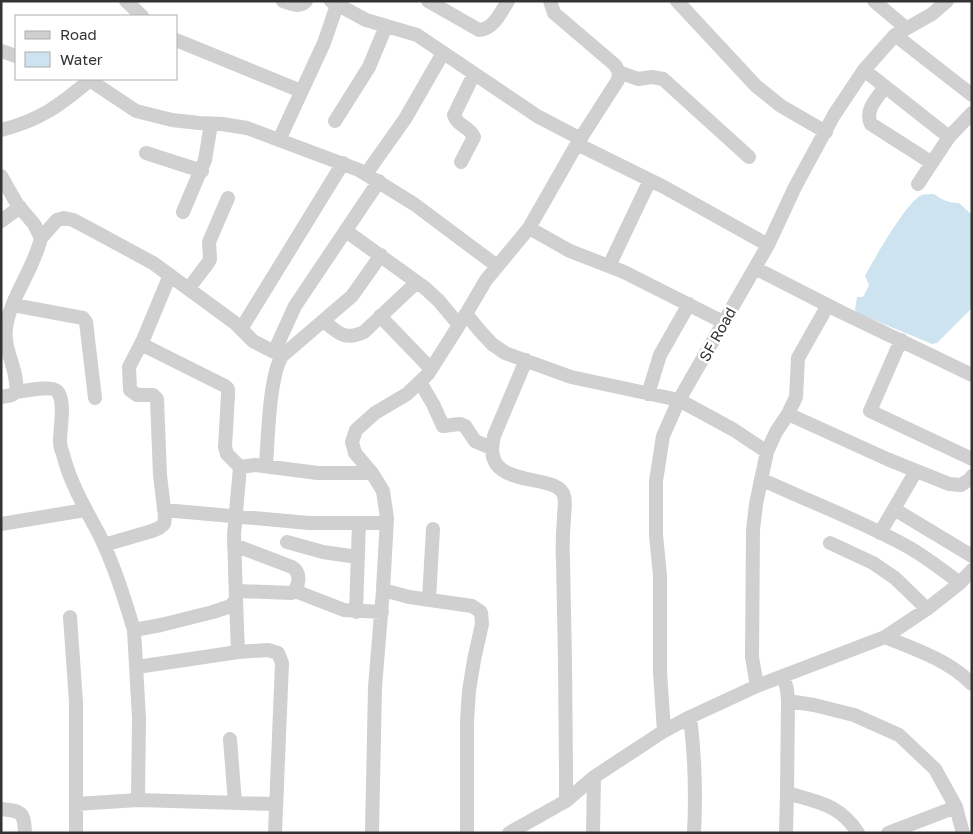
<svg xmlns="http://www.w3.org/2000/svg" width="973" height="834" font-family="'Golos Text',sans-serif">
<rect width="100%" height="100%" fill="#fff"/>
<path fill="#cde4f0" d="M934,194C942,200 949,203 959,203L972,215V308L937,343L932,344L862,315L856,313L855,309L857,297H863L869,285L865,276C873,261 908,199 922,195C925,194 931,194 934,194Z"/>
<g fill="none" stroke-linecap="round" stroke-linejoin="round">
<path stroke="#d0d0d0" stroke-width="14" d="M126,1L142,16
M283,1C292,4 299,8 306,1
M331,1L366,20L417,35L537,116L581,139
M428,1L479,30C493,30 501,12 508,1
M677,1L756,86L781,106L826,132
M874,1L906,28
M895,35L972,95
M176,40L301,91
M1,51L16,56
M864,70L949,137
M619,72L638,79L652,77L663,79L749,157
M88,79L136,111L172,120L199,123L222,124L247,128L359,170L414,204L497,266
M885,87C878,97 864,110 871,124L932,163
M335,121L369,67L386,26
M1,130C41,120 60,105 90,80
M279,140L324,43L337,5
M577,144L664,187L768,245
M146,153L202,171
M461,162L474,137C470,127 457,126 454,115L474,74
M366,174L405,119L443,53
M1,176L17,204L34,224L41,238C34,269 10,298 6,328C3,350 19,371 16,392L12,395L1,397
M918,184L949,137L972,113
M183,212L205,160L211,124
M1,221L20,207
M529,228L570,251L624,272L723,322
M346,231L425,288L439,301L459,325
M41,238L57,220L64,218L73,220L92,230L153,263L235,323L253,341L282,356
M609,266L650,180
M755,268L841,312L972,375
M189,288L208,263L210,259L209,242L228,198
M13,305L83,318L86,322L95,398
M466,314L480,331L492,344L505,353L571,377L679,400L734,430L767,452
M380,316L431,369
M324,321C338,333 345,341 364,332L417,282
M241,329L343,163
M901,340L870,411L972,459
M141,344L225,386L228,389V395L225,447L227,454L240,467
M274,352L295,306L379,181
M526,360L494,436C479,493 558,470 564,496C566,503 564,511 564,518C563,532 562,546 563,560C565,640 566,721 566,801
M420,382L433,404L443,426L460,424L465,426L475,441L491,448
M16,392C25,391 50,385 57,391C66,400 60,428 60,440C60,444 61,450 63,454C70,483 85,508 99,534C114,565 124,597 134,630L161,625L213,612L231,606L236,599L234,535L240,467L255,465L318,473H372
M648,394L660,355L689,304
M788,414L796,397L798,358L828,305
M266,465C268,439 269,377 282,356L352,296L381,255
M761,479C810,502 862,521 910,548C927,558 944,571 960,583
M894,509L972,556
M164,510L309,523H387
M1,524L85,510
M880,533L916,471
M287,542L323,552L357,557
M830,543L873,563L895,578L927,609
M104,545L152,531L159,528L164,524L165,517L160,475L157,399L153,395H137L130,390L129,367L143,340L170,275
M234,545L292,567C302,573 299,587 292,593L237,591
M383,590L409,597L472,606L481,612L482,624L474,660L469,691L467,721V833
M295,591L344,610L382,612
M236,599L238,652
M429,599L433,529
M356,612L359,523
M70,617L76,702V833
M134,630L139,718L138,800L275,804
M885,637C915,649 948,660 972,684
M137,667L238,652L268,650L278,653L282,663L275,833
M783,676L787,689L788,701L787,793C817,802 840,804 858,833
M757,686L752,657L753,530L756,504L767,452L776,432L788,414L887,459L949,484L961,485L970,479L972,476
M788,701L814,705L854,715L899,735L935,769L956,807L963,833
M690,717C695,756 696,794 694,833
M664,731L660,672V576L656,535V481L663,436L679,400L768,245L795,187L834,115L864,70L895,35L932,14L947,1
M230,739L235,803
M76,804L138,800
M1,809C22,811 24,812 25,833
M372,833L375,687L383,590L387,518L383,491L372,473L355,453L352,442L356,430L375,413L407,394L428,374L466,314L486,280L529,228L577,144L618,80L619,72L615,65L554,13L550,1
M509,833L566,801L594,777L664,731L690,717L757,686L885,637L927,609L960,583L972,570
M593,833L594,777
M786,833L787,793
M888,833L956,807"/>
</g>
<g text-anchor="middle" dominant-baseline="central" stroke-width="5" stroke-linejoin="round" paint-order="stroke">
<g font-size="15" fill="#333" stroke="#fff">
<text transform="translate(717 334) rotate(-61)">SF Road</text>
</g>
</g>
<rect width="973" height="834" fill="none" stroke="#333333" stroke-width="5"/>
<rect x="15" y="15" width="162" height="65" fill="#ffffff" stroke="#adadad"/>
<rect x="25" y="31" width="25" height="8" fill="#d0d0d0" stroke="#adadad"/>
<text x="60" y="40" font-size="15" fill="#333333">Road</text>
<rect x="25" y="52" width="25" height="15" fill="#cde4f0" stroke="#adadad"/>
<text x="60" y="65" font-size="15" fill="#333333">Water</text>
</svg>
